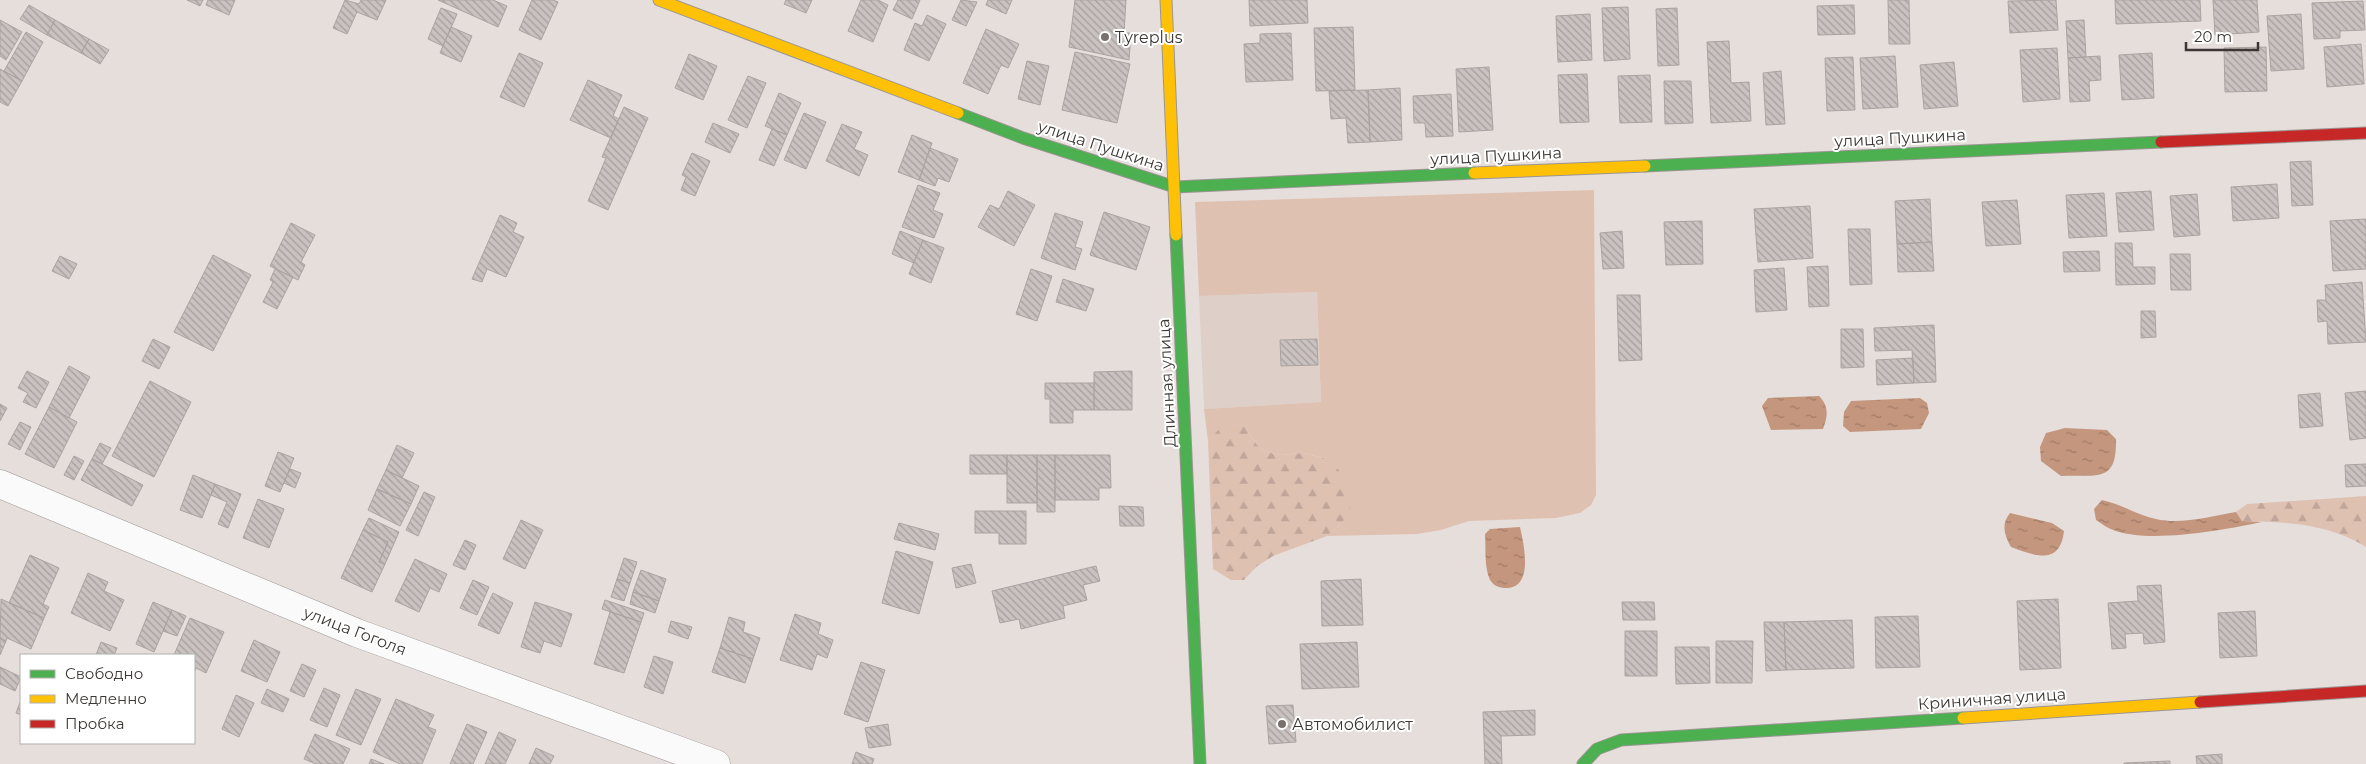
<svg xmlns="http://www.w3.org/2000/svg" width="2366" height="764" font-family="Montserrat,sans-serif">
<defs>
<pattern id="forest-firs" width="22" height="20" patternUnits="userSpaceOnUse" patternTransform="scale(1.25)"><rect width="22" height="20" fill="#dfc1b2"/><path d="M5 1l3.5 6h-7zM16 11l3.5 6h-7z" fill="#c0a69a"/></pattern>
<pattern id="water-ripples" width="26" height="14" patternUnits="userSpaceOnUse" patternTransform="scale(1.25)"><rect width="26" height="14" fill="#c4967d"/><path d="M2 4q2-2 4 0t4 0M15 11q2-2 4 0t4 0" fill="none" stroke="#a07b67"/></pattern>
<pattern id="building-back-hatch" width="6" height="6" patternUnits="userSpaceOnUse" patternTransform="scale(1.25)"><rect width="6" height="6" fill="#c9c2c0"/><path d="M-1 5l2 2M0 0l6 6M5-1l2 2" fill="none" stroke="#a49e9d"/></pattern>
</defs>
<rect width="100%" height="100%" fill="#e6dedb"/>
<path fill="#ded0c9" d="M1317,292L1321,402L1204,409L1199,296Z"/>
<path fill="#dfc1b2" d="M1594,190L1596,495L1591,505L1580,513L1556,518L1469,521L1441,530L1417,534L1327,536L1342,523L1323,458L1303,453L1280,455L1266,452L1257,445L1244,426C1226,423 1220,428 1208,441L1204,409L1321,402L1317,292L1199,296L1195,202Z"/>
<path fill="url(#forest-firs)" d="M1229,424L1244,426L1257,445L1266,452L1280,455L1303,453L1323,458L1338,469L1352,492L1350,510L1342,523L1327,536L1273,556L1256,567L1244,580H1231L1213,569L1208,441L1220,428Z
M2366,496V547C2328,523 2286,522 2242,521L2236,512L2247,504Z"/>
<path fill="url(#water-ripples)" d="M1819,396C1829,406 1828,416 1823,429L1771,430L1762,406L1768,398Z
M1920,398L1927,403L1929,413L1921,429L1850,432L1843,426L1844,412L1851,401Z
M2065,428L2107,430L2116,439C2117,484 2097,474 2061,476L2041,461L2040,447L2046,433Z
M2102,500C2121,504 2137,515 2156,519C2181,525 2211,516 2236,512L2242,521L2262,522C2224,530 2149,544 2113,530C2107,528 2101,523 2096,520L2094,509Z
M2010,513L2052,523L2064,531C2060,566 2035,556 2011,547C2004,535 2001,524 2010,513Z
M1520,527C1524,545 1534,588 1506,588C1499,588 1494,586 1490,580C1484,567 1486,548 1485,534L1490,529Z"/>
<path fill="url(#building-back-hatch)" stroke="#aaa4a1" d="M187,0H203L200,6Z
M208,0H235L229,15L206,5Z
M345,0L359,4L361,0H386L377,20L357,12L347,34L333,28Z
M438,0H493L507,6L498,27Z
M532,0H553L558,2L541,40L519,30Z
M786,0H812L806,13L784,4Z
M861,0H878L888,5L873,42L848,31Z
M898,0H920L912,19L893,10Z
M961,0L977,2L966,26L952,20Z
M988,0H1012L1006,14L986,5Z
M1075,0H1126L1124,33H1131L1129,60L1069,47Z
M1249,0H1307L1308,23L1250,26Z
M1888,0H1909L1910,44H1889Z
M2056,0L2058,30L2010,33L2008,1Z
M2115,0H2200L2201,21L2116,24Z
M2213,0H2257L2259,32L2215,35Z
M2363,1L2365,30L2340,31V38L2314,39L2312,3Z
M29,5L55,20L47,35L20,19Z
M1854,5L1855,34L1818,35L1817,6Z
M1628,7L1630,59L1604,61L1602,8Z
M441,8L457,14L443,46L428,39Z
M1677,8L1679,65L1658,66L1656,9Z
M1590,14L1592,60L1558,62L1556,16Z
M2301,14L2304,69L2271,71L2267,16Z
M927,15L946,24L929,61L904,50L915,23L922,26Z
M0,20L22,32L6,60L0,56Z
M55,20L89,39L81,53L47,35Z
M2084,20L2086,57L2068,58L2066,21Z
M451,27L472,36L461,62L440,53Z
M1353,27L1355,90L1316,91L1314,28Z
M986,29L1019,44L1008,68L1001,65L988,94L963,83Z
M26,32L43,42L22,81L4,71Z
M1291,33L1293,80L1246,82L1244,44L1260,43V34Z
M89,39L109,50L100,64L81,53Z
M1729,41L1731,83L1749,82L1751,121L1711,123L1707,42Z
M2361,44L2364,84L2327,87L2324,47Z
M2266,47L2267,91L2225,92L2224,48Z
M2057,48L2060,99L2023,102L2020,50Z
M1075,52L1130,64L1117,123L1062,110Z
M519,53L543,63L524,107L500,97Z
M2152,53L2154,98L2122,100L2119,55Z
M689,54L717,66L703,100L675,88Z
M1895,56L1898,107L1863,109L1860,58Z
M2100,56L2101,80L2089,81L2090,101L2070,102L2068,58Z
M1853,57L1855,110L1827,111L1825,58Z
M1027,61L1049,66L1040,105L1018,99Z
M1954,62L1958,106L1924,109L1920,65Z
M1489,67L1493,130L1459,132L1456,69Z
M0,69L22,81L8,106L0,102Z
M1781,71L1785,124L1766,125L1763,73Z
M1587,74L1589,122L1560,123L1558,75Z
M1650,75L1652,122L1620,123L1618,76Z
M748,76L766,83L747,128L728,120Z
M588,80L622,95L613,116L619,119L611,138L570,120Z
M1664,81H1691L1693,123L1665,124Z
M1400,88L1402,140L1370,142L1368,90Z
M1368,90L1370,142L1348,143L1346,118L1331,119L1329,91Z
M779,93L801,103L787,135L765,126Z
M1451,94L1453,136L1426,137L1425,123H1414L1413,96Z
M624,107L648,118L608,210L588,201L606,158L602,157Z
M804,113L826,122L806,169L784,160Z
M713,123L739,134L730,153L705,142Z
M842,124L862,132L854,149L868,155L859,176L826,161Z
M772,129L787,135L774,166L759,160Z
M912,135L932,143L919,180L898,172Z
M930,148L958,159L949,182L938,178L935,186L919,180Z
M692,153L710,161L695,196L681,190L686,177L682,175Z
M2311,161L2313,205L2292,206L2290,162Z
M2277,184L2279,218L2233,221L2231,187Z
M918,185L940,193L933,210L943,214L934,238L902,227Z
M1008,191L1035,205L1014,246L978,227L990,205L999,209Z
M2151,191L2154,230L2119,232L2116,193Z
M2104,193L2107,236L2069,238L2066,195Z
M2197,194L2200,235L2174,237L2170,196Z
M1930,199L1932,242L1897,244L1895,201Z
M2017,200L2021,244L1986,246L1982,202Z
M1810,206L1813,258L1758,262L1754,209Z
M1104,212L1150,227L1136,270L1090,255Z
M1055,213L1083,222L1075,247L1082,249L1075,270L1041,258Z
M500,215L517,223L513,232L524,237L506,277L487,269L482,282L472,279Z
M2366,219V269L2333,271L2330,221Z
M1702,221L1703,264L1666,265L1664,222Z
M291,223L315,235L301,262L305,265L298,280L270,266Z
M1848,229H1870L1872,284L1850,285Z
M900,231L923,240L914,263L892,254Z
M1622,231L1624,268L1603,269L1600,233Z
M923,240L944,248L931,283L909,274Z
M1932,242L1934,271L1898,272L1897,244Z
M2115,243H2132L2133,267H2155V284L2116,285Z
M2099,251L2100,271L2064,272L2063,252Z
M2170,254H2190L2191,290H2171Z
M213,255L251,275L213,351L174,332Z
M60,256L77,264L69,279L52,271Z
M1828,266L1829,306L1809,307L1807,267Z
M1784,268L1787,310L1756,312L1754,270Z
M275,269L293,277L277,309L263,302L273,282L270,280Z
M1031,269L1052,276L1037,321L1016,314Z
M1063,279L1094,289L1086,311L1056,302Z
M2362,282L2366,342L2328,344L2327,321L2318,322L2317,300H2326L2325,285Z
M1617,295H1640L1642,360L1619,361Z
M2141,311H2155L2156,337L2141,338Z
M1934,325L1936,382L1914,383L1912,350L1875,351L1874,328Z
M1841,329H1863L1864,367L1841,368Z
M153,339L170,347L159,369L142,361Z
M1317,339L1318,365L1281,366L1280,340Z
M1913,358L1914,383L1877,385L1876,360Z
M69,366L90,377L69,418L49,407Z
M27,371L49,382L36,408L23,402L28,393L18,388Z
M1132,371V410H1094V372Z
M150,381L191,402L154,477L112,456Z
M1045,383H1094V410H1073V423H1050V399H1045Z
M2366,391V438L2350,440L2345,393Z
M2320,393L2323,426L2300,428L2298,395Z
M0,404L7,408L0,421Z
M49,407L77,422L54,468L25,454Z
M20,422L31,427L20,450L8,444Z
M100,443L111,448L102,464L92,459Z
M397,445L414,453L402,478L386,470Z
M278,452L294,458L280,492L265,486Z
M970,455H1007V474H970Z
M1007,455H1037V503H1007Z
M1037,455H1055V512H1037Z
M1055,455H1110L1111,488H1099V500H1055Z
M74,456L84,461L74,480L64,475Z
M92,459L143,485L132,506L81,480Z
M2366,464V486L2346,487L2345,465Z
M290,469L301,473L295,488L284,483Z
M386,470L419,486L411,504L377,489Z
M193,475L215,484L202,518L180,510Z
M215,484L241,494L228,528L218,524L227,502L211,495Z
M377,489L411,504L400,526L368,510Z
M424,492L435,497L418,536L406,530Z
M258,499L284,509L269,548L243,538Z
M1119,506L1143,507L1144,526H1120Z
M975,511H1026V544H999V533H975Z
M369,518L399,532L385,564L379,562L388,542L363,530Z
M521,520L543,530L525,569L503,559Z
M899,523L939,534L935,550L894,539Z
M363,530L388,542L379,562L385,564L372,592L341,578Z
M465,540L476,545L465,570L453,565Z
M896,551L933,562L919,614L882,603Z
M30,555L59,568L43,604L49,607L44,618L9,603Z
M624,558L637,562L630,583L617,579Z
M415,559L447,574L439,592L430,588L419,612L395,601Z
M971,564L976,583L956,588L952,568Z
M1096,566L1100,581L1083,585L1087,600L1063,606L1065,618L1021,629L1019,619L1000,623L992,591Z
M641,570L666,579L659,601L633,592Z
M88,573L108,582L104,591L124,600L110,631L71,613Z
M617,579L630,583L624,601L611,597Z
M1361,579L1363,625L1322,626L1321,581Z
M473,580L489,587L477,615L460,608Z
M2161,585L2165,642L2144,644L2143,633L2125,634L2126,648L2112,649L2108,603L2138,601L2137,586Z
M633,592L659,601L655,613L630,604Z
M493,593L513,603L499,634L478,625Z
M1,599L44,618L31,649L7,638L6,641L0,638Z
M2058,599L2061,668L2020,670L2017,601Z
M605,600L644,613L641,622L602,609Z
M153,602L172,610L154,652L136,644Z
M535,602L572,614L561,647L544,641L540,653L521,647Z
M1622,602H1654L1655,620H1623Z
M172,610L186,616L177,636L163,631Z
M2255,611L2257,656L2220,658L2218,613Z
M610,612L641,622L624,673L594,664Z
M795,614L821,623L818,634L833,640L827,658L817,654L812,670L780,660Z
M1918,616L1920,667L1876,668L1875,617Z
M729,617L745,622L743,632L760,638L753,659L720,648Z
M190,618L224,632L206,673L196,668L194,673V655H174Z
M1852,620L1854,668L1786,670L1784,622Z
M671,621L692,627L688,639L668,632Z
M1764,622H1784L1786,670L1766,671Z
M1625,631H1657V676H1625Z
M0,638L6,641L0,655Z
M254,640L280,652L267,682L241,671Z
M1716,641H1753L1752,683H1716Z
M101,642L117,648L114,655H96Z
M1357,642L1359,687L1302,689L1300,644Z
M1675,647H1709L1710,683L1676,684Z
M720,648L753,659L745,683L712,672Z
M654,656L673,662L663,694L644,687Z
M861,662L885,670L868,722L844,714Z
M302,664L316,670L304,697L290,691Z
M0,667L21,677L15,691L0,684Z
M324,688L340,695L327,727L310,720Z
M267,689L289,699L283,712L261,703Z
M356,689L381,699L361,745L336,735Z
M236,695L254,703L239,737L222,729Z
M396,699L434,715L428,727L436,730L422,764H400L373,752Z
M21,700V715L16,713Z
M1293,705L1296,742L1269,744L1266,706Z
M1535,710V735L1501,736L1502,764H1485L1483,712Z
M467,724L487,732L473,764H450Z
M888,724L891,745L869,748L865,728Z
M499,732L516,740L505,764H485Z
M315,734L350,749L343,764H316L304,759Z
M536,748L554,756L550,764H529Z
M856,752L874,759L872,764H852Z
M2222,754V764H2197L2196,756Z
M371,759L384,764H369Z
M2170,761V764H2124V763Z"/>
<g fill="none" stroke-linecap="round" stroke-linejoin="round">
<defs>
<path id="street" d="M0,484L357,633L716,764"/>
<path id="fast" d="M958,113L1023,138L1175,187L1474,173
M1645,166L2161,142
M1176,235L1200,764
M1583,764L1597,749L1621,740L1963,718"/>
<path id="slow" d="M659,0L958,113
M1166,0L1176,235
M1474,173L1645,166
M1963,718L2200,702"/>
<path id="jam" d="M2161,142L2366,133
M2200,702L2366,691"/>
</defs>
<use href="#street" stroke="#9b9593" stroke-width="29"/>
<use href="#fast" stroke="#9b9593" stroke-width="13"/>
<use href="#slow" stroke="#9b9593" stroke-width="13"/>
<use href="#jam" stroke="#9b9593" stroke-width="13"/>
<use href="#street" stroke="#fbfafa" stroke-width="28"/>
<use href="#fast" stroke="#4caf50" stroke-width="11"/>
<use href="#slow" stroke="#ffc107" stroke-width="11"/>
<use href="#jam" stroke="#c62828" stroke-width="11"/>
</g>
<g fill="#78716e" stroke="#fff" stroke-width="2">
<circle cx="1105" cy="37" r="5"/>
<circle cx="1282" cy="724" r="5"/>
</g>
<g text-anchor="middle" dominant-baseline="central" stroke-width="4" stroke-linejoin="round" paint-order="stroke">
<g font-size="16" fill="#3c3734" stroke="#fff" text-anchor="start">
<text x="1115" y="37">Tyreplus</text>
<text x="1292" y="724">Автомобилист</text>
</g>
<g font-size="16" fill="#3c3734" stroke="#fff">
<text transform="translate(1900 138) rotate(-3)">улица Пушкина</text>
<text transform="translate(1101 146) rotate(18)">улица Пушкина</text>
<text transform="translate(1496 156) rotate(-3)">улица Пушкина</text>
<text transform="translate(1167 383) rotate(-93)">Длинная улица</text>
<text transform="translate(355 631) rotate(21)">улица Гоголя</text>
<text transform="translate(1992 699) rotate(-4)">Криничная улица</text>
</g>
</g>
<rect x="20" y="654" width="175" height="90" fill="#ffffff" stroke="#b1afae"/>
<rect x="30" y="670" width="25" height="8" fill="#4caf50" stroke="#b1afae"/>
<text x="65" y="679" font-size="15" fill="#3c3734">Свободно</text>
<rect x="30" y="695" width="25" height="8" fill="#ffc107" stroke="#b1afae"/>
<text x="65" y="704" font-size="15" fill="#3c3734">Медленно</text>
<rect x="30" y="720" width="25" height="8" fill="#c62828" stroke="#b1afae"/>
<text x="65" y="729" font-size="15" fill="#3c3734">Пробка</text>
<path d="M2186 42v8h72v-8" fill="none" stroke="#3c3734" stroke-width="2.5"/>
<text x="2194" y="42" font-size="15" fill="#3c3734" stroke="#ffffff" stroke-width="4" paint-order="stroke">20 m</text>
</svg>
